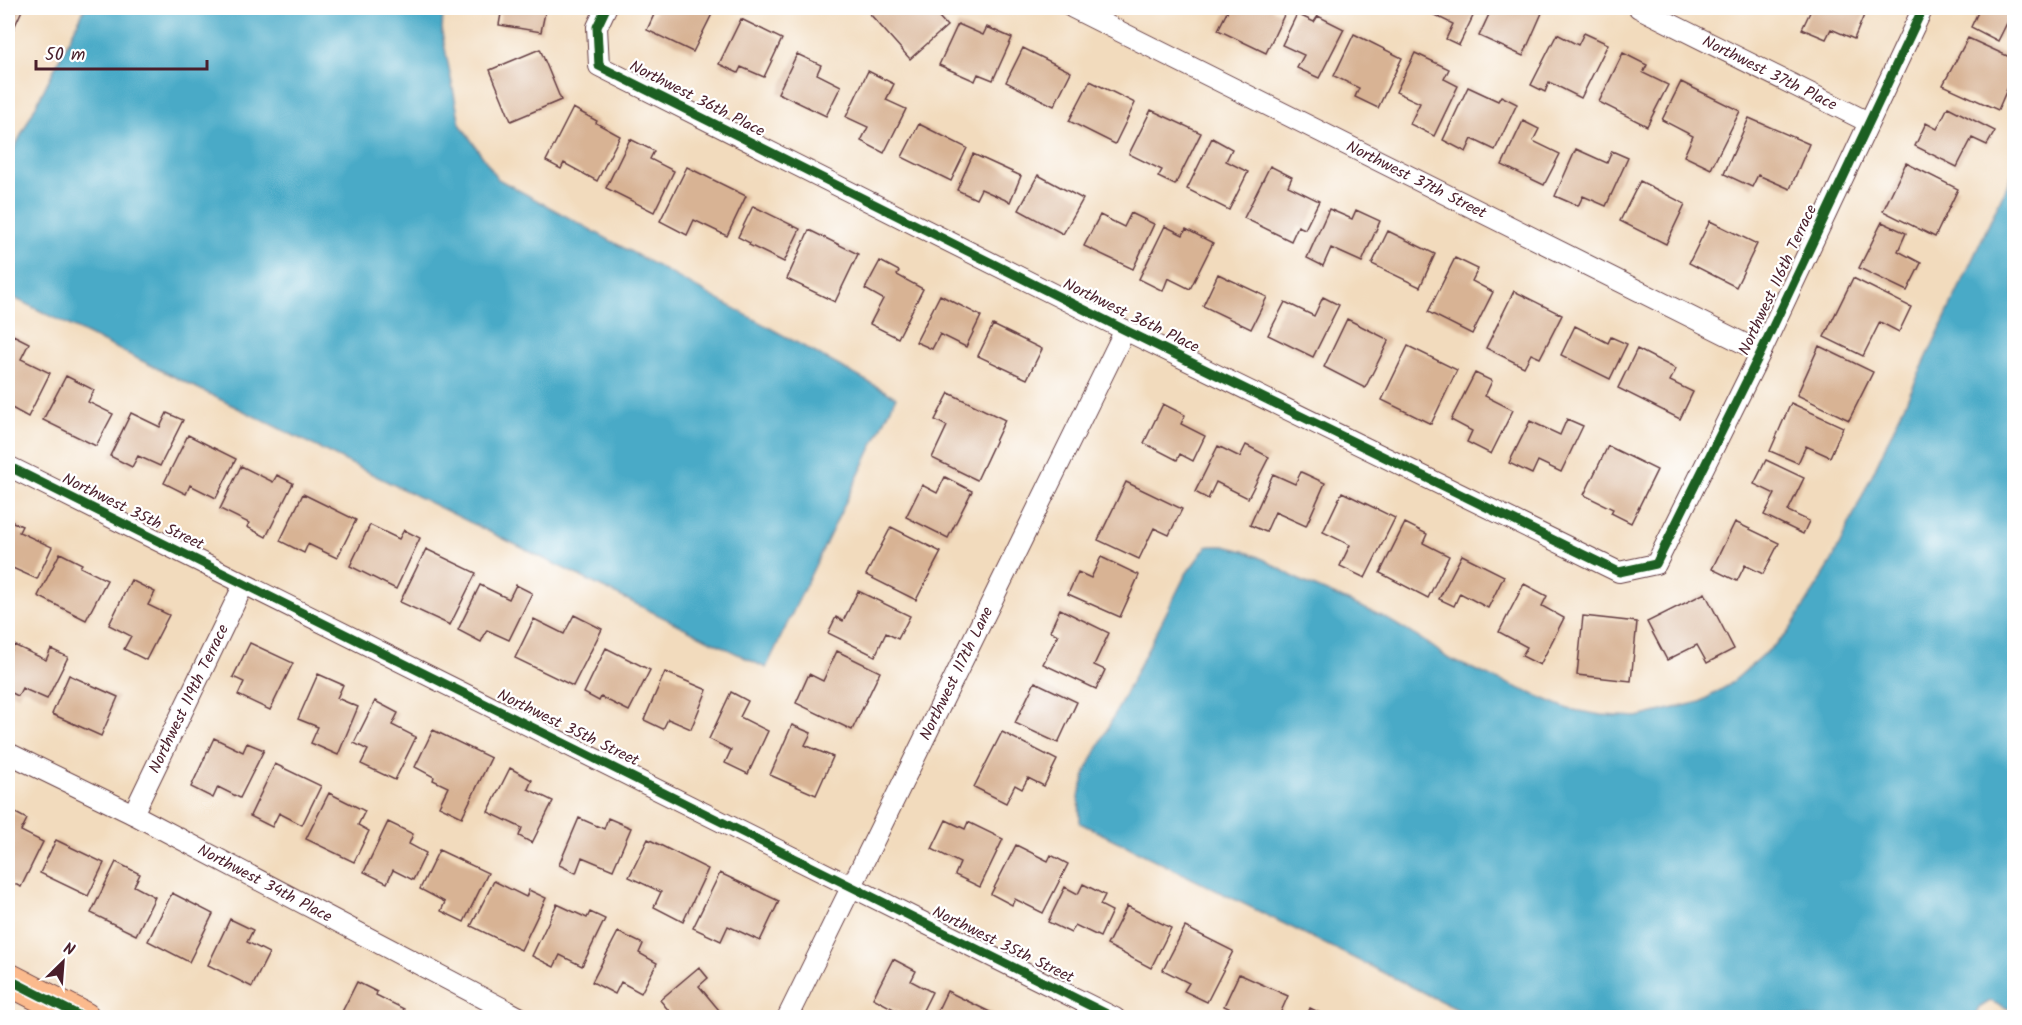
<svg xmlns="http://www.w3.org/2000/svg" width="2022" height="1025" font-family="Kalam,sans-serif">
<rect width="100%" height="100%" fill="#fff"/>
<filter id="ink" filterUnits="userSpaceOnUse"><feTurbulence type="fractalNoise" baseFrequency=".0167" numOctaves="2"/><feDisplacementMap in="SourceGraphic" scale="12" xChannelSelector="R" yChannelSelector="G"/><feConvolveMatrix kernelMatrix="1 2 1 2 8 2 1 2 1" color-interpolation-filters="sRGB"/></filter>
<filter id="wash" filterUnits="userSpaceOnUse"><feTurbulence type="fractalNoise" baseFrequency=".008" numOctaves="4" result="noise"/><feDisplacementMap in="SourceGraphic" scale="24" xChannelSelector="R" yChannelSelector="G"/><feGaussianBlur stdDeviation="1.35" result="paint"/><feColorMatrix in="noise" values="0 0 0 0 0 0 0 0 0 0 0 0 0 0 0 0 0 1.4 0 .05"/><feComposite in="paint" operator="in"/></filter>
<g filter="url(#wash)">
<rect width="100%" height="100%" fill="#f2dbbd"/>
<path fill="#48aac7" stroke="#496479" stroke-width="1.5" d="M85,8H443L442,33L460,124L498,179L896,397L766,668L8,295V161Z
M2014,170V1011L1990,1001L1979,1008L1974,1018L1473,1017L1080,823L1079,795L1087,769L1186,574L1207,546H1224L1244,551L1265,560L1297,579L1384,617L1429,644L1449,659L1568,709L1601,715L1637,717L1700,702L1729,685L1787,634L1830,565Z"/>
<g id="blocks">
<path fill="#d8b394" d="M8,8H23L13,30L8,27Z
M502,8H546L541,32L499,25Z
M657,8H679L688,12L691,8H704L713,12L693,52L647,30Z
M877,8H931L947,26L910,59L870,14Z
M1229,8H1270L1284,15L1266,53L1218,30Z
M1433,8H1477L1459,45L1446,39L1453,24L1430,13Z
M1492,8H1530L1542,13L1523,56L1479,36Z
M1812,8H1867L1854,39L1831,29L1826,39L1802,29Z
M1980,8H2014V27L2007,23L1998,41L1971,27Z
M1297,14L1314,22L1318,16L1344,29L1319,78L1297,68L1304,55L1282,45Z
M741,19L782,39L764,77L741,67L738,73L719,64Z
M958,24L983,35L987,27L1012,38L993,80L978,74L975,81L939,65Z
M1584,33L1608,44L1581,98L1549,82L1545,92L1531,85L1557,34L1578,45Z
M1354,34L1402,58L1378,108L1355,97L1359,88L1334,76Z
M1968,38L2014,59V73L1998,110L1943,85Z
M1023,48L1071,72L1054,106L1006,82Z
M540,49L561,100L511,121L490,70Z
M1415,53L1449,69L1444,79L1458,86L1434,136L1410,124L1420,103L1396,92Z
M1623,53L1647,65L1643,73L1668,85L1647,126L1599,102Z
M797,54L821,65L817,74L841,86L826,116L778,93Z
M868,71L894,84L886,100L906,109L884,153L861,141L868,127L846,117Z
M1090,81L1135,103L1115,144L1069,121Z
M1681,82L1740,111L1711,169L1684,156L1693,136L1662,120Z
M1468,87L1498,101L1501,96L1517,104L1495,150L1472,139L1466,152L1443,140Z
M1948,107L1995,131L1987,145L1972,138L1957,167L1915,146L1926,123L1937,129Z
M573,108L597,121L596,123L620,136L597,181L564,163L561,169L546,161Z
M1151,110L1201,133L1175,185L1158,177L1162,170L1129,154Z
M1749,118L1809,144L1790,189L1758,175L1752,187L1724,174Z
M1523,121L1539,129L1533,141L1560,154L1544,185L1502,165Z
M919,124L967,148L951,181L902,157Z
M1212,138L1232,149L1226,161L1248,172L1229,210L1187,189Z
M630,139L654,151L650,159L674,171L654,212L606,188Z
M1576,149L1607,163L1612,151L1628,158L1606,206L1583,196L1578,206L1555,196Z
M973,154L1021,176L1010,202L981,189L976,199L957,190Z
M1906,163L1958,189L1935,237L1883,211Z
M1270,166L1292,177L1288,186L1319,201L1305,229L1298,226L1291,241L1244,218Z
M687,167L746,196L727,236L694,220L687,235L660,221Z
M1038,175L1083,199L1063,234L1019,210Z
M1640,181L1685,204L1666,244L1620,221Z
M753,206L800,229L784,262L749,245L750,243L738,237Z
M1329,209L1352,219L1356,210L1380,221L1362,262L1331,248L1323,266L1307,258Z
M1131,213L1154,224L1133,269L1084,246L1100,215L1124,227Z
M1710,221L1757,244L1736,287L1689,263Z
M1882,222L1906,233L1898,251L1921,263L1907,291L1859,268Z
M1165,226L1183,235L1186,229L1213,243L1190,289L1168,278L1163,291L1139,279Z
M809,230L858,254L835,302L787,279Z
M1388,231L1435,254L1420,287L1372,264Z
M1455,258L1478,269L1472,281L1493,292L1472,334L1428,312Z
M880,261L899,271L897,275L923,289L898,338L870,324L883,299L865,289Z
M1218,274L1267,297L1251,329L1203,306Z
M1853,278L1911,307L1899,332L1880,322L1863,356L1824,337Z
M1514,291L1562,315L1540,358L1531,354L1524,367L1486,348Z
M940,295L981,316L966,347L940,334L932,349L916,342Z
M1323,297L1339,305L1313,357L1268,335L1285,302L1314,316Z
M1347,319L1389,340L1365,388L1324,367Z
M993,325L1042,349L1027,379L978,356Z
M1575,326L1608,343L1611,337L1627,344L1610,379L1561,355Z
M13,335L29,343L21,359L50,373L28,417L8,406V401L11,394L8,392V346Z
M1408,346L1457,370L1431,424L1382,400Z
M1819,346L1873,372L1849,420L1797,395Z
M1637,349L1676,369L1670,381L1693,392L1680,419L1618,388Z
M1475,373L1492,381L1485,396L1513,410L1491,454L1467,442L1472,431L1451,420Z
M66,376L94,390L88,402L113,414L96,446L43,420Z
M949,393L1005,420L977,480L932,458L947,426L935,420Z
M1791,403L1843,427L1830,457L1806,446L1798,463L1770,451Z
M1163,404L1185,415L1181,424L1205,436L1193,461L1180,454L1177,460L1144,443Z
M131,413L160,427L167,413L183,420L160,466L138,456L132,467L110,456Z
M1567,419L1583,426L1561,472L1538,461L1532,474L1509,463L1530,421L1560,435Z
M188,435L236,459L216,498L190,485L186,494L164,483Z
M1246,445L1269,457L1248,498L1216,482L1208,499L1195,492L1218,446L1240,457Z
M1608,446L1657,470L1631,523L1611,513L1613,509L1584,495Z
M1766,460L1804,478L1788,511L1809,521L1803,534L1764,515L1775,494L1754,484Z
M241,466L273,482L277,475L293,483L266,537L247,527L249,523L220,509Z
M1301,472L1325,483L1306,526L1275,512L1266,532L1250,525L1273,474L1295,484Z
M945,477L972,491L948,538L906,517L922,485L937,493Z
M1126,482L1182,509L1169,535L1154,528L1139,559L1098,540Z
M1342,492L1395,518L1365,578L1340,566L1350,545L1323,532Z
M303,494L356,520L337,558L308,544L304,553L280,541Z
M8,520L22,526L19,532L52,547L37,579L8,566Z
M1735,522L1779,543L1763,574L1745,565L1737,581L1712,569Z
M1405,523L1427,534L1423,543L1449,556L1428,598L1380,573Z
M370,525L399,539L404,530L420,538L396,589L350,566Z
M891,527L941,552L916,600L866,575Z
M426,549L476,573L450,625L400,602Z
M60,553L82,564L80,567L107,580L86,620L38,596Z
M1462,555L1504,576L1488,608L1460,593L1454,606L1439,599Z
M1101,557L1139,575L1120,617L1068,594L1078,572L1091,578Z
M131,580L155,592L148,605L169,615L146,660L124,649L131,636L109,625Z
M1524,584L1547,596L1542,606L1564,618L1540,665L1522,656L1527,647L1499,632Z
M480,585L509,599L516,585L532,593L509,640L487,630L481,642L458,630Z
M858,591L910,616L898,639L886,633L875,656L828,633L836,617L843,621Z
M1705,593L1734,649L1707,663L1697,645L1667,660L1647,622Z
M1060,609L1109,633L1094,665L1105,670L1096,689L1043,664L1058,635L1050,631Z
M574,615L602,629L573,686L515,658L534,619L564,634Z
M1583,616L1637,622L1631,681L1577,675Z
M250,643L293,663L270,710L238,695L244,682L233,677Z
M14,645L46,660L51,649L68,657L47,699L22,688L18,696L8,691V658Z
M606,648L650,670L629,711L601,697L599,701L584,693Z
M837,651L880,672L852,730L796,703L809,674L823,681Z
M665,672L707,690L691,729L668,719L663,729L644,720Z
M318,674L343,685L337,698L358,707L338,755L311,743L318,727L298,719Z
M69,675L118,697L101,736L52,714Z
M1035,682L1077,702L1058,743L1015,723Z
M731,692L748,701L740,717L768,731L748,774L725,763L731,750L709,739Z
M375,701L398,713L392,725L416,737L395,780L361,764L368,750L354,743Z
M792,725L811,733L805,745L833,757L816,795L770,775Z
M433,730L491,758L462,817L439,806L448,787L433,780L434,777L415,767Z
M1002,732L1057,760L1044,786L1028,778L1022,789L1015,785L1006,803L974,787Z
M214,738L243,752L247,743L264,750L240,798L218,787L213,798L191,787Z
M275,764L321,786L302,825L279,813L272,827L250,816Z
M510,768L532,780L528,789L553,801L532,843L519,836L522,828L488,812Z
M329,793L365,811L358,825L369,831L354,862L306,839Z
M8,809L27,819L21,831L43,842L21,887L8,881Z
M579,818L604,829L608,818L631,828L613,870L582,857L576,873L559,865Z
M946,820L965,829L968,822L1003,839L980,887L955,875L960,863L932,849Z
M388,822L413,834L409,844L426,853L413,880L393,870L387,883L364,872Z
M648,839L708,869L683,922L654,907L661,892L629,877Z
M56,840L104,863L88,896L40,873Z
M1016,845L1048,861L1051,855L1068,864L1043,913L1015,899L1012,905L991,894Z
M439,850L488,873L464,922L441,911L445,902L420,889Z
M116,862L140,874L134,886L155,897L136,935L91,913Z
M720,873L779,901L760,941L728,926L721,941L693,928Z
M494,881L526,897L529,890L546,898L521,950L471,926Z
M1083,884L1105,895L1100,905L1112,911L1100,937L1075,925L1071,933L1048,922L1065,887L1078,894Z
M172,893L213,914L189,962L148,941Z
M557,904L587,918L590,912L605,919L582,966L560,955L554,967L532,956Z
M1127,906L1171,928L1151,968L1107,945Z
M230,919L253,930L247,942L269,953L252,987L208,965Z
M1185,927L1233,951L1207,1002L1184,991L1189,983L1163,970Z
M618,932L643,944L639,953L657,963L641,993L621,982L615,994L592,982Z
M893,959L916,971L911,981L932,992L919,1018H901L903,1014L873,998Z
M699,967L708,978L699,986L724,1016L675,1018L660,1000Z
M1239,974L1288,996L1278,1018H1250L1224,1006Z
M357,982L377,992L376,995L404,1009L399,1018H339Z
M947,991L994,1014L993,1018H934Z
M1310,1008L1330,1018H1306Z"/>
</g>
</g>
<g filter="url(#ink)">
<use href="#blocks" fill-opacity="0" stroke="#633b41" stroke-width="1.5"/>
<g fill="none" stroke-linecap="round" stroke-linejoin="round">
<defs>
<g id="minor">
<path d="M606,8L597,27L599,66L1125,330L1619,572L1656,564L1761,352L1923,8"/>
<path id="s1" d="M1073,8L1761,352"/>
<path id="s2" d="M1639,8L1868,122"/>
<path d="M8,466L1115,1018"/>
<path id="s3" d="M8,753L133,814L521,1018"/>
<path id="s4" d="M133,814L244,584"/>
<path id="s5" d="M787,1018L1125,330"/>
</g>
<path id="primary" d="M8,979L84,1018"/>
</defs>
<use href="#minor" stroke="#633b41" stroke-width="22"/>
<use href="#primary" stroke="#633b41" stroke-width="34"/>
<use href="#minor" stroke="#fff" stroke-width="20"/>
<use href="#primary" stroke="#fbba8d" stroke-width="32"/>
<defs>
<path id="cycleway" d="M606,8L597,27L599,66L1125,330L1619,572L1656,564L1761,352L1923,8
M8,466L1115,1018
M8,979L84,1018"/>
</defs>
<use href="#cycleway" stroke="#fff" stroke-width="13"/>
<use href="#cycleway" stroke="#1b5e20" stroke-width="9"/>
</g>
</g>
<g text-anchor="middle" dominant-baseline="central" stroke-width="4.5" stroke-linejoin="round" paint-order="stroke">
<g font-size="16" fill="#4a1f2b" stroke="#fff">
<text stroke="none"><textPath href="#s2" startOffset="146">Northwest 37th Place</textPath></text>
<text transform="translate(697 99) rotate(27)">Northwest 36th Place</text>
<text stroke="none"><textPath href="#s1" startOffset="384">Northwest 37th Street</textPath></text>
<text transform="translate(1778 280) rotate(-65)">Northwest 116th Terrace</text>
<text transform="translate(1131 316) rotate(26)">Northwest 36th Place</text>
<text transform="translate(133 512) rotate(26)">Northwest 35th Street</text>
<text stroke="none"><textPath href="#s5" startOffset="384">Northwest 117th Lane</textPath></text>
<text stroke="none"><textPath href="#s4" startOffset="128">Northwest 119th Terrace</textPath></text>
<text transform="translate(568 728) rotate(26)">Northwest 35th Street</text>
<text stroke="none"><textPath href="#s3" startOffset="288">Northwest 34th Place</textPath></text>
<text transform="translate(1003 945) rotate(26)">Northwest 35th Street</text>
</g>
</g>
<rect width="2022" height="1025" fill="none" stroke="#fff" stroke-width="30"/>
<g transform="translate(63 962) rotate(25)" stroke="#ffffff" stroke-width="4.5" paint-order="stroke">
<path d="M0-4.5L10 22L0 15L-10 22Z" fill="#4a1f2b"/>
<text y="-9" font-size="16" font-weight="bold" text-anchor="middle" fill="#4a1f2b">N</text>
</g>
<path d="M36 60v9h171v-9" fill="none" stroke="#4a1f2b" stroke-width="3"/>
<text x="45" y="60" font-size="18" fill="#4a1f2b" stroke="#ffffff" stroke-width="4.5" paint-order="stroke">50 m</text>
</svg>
